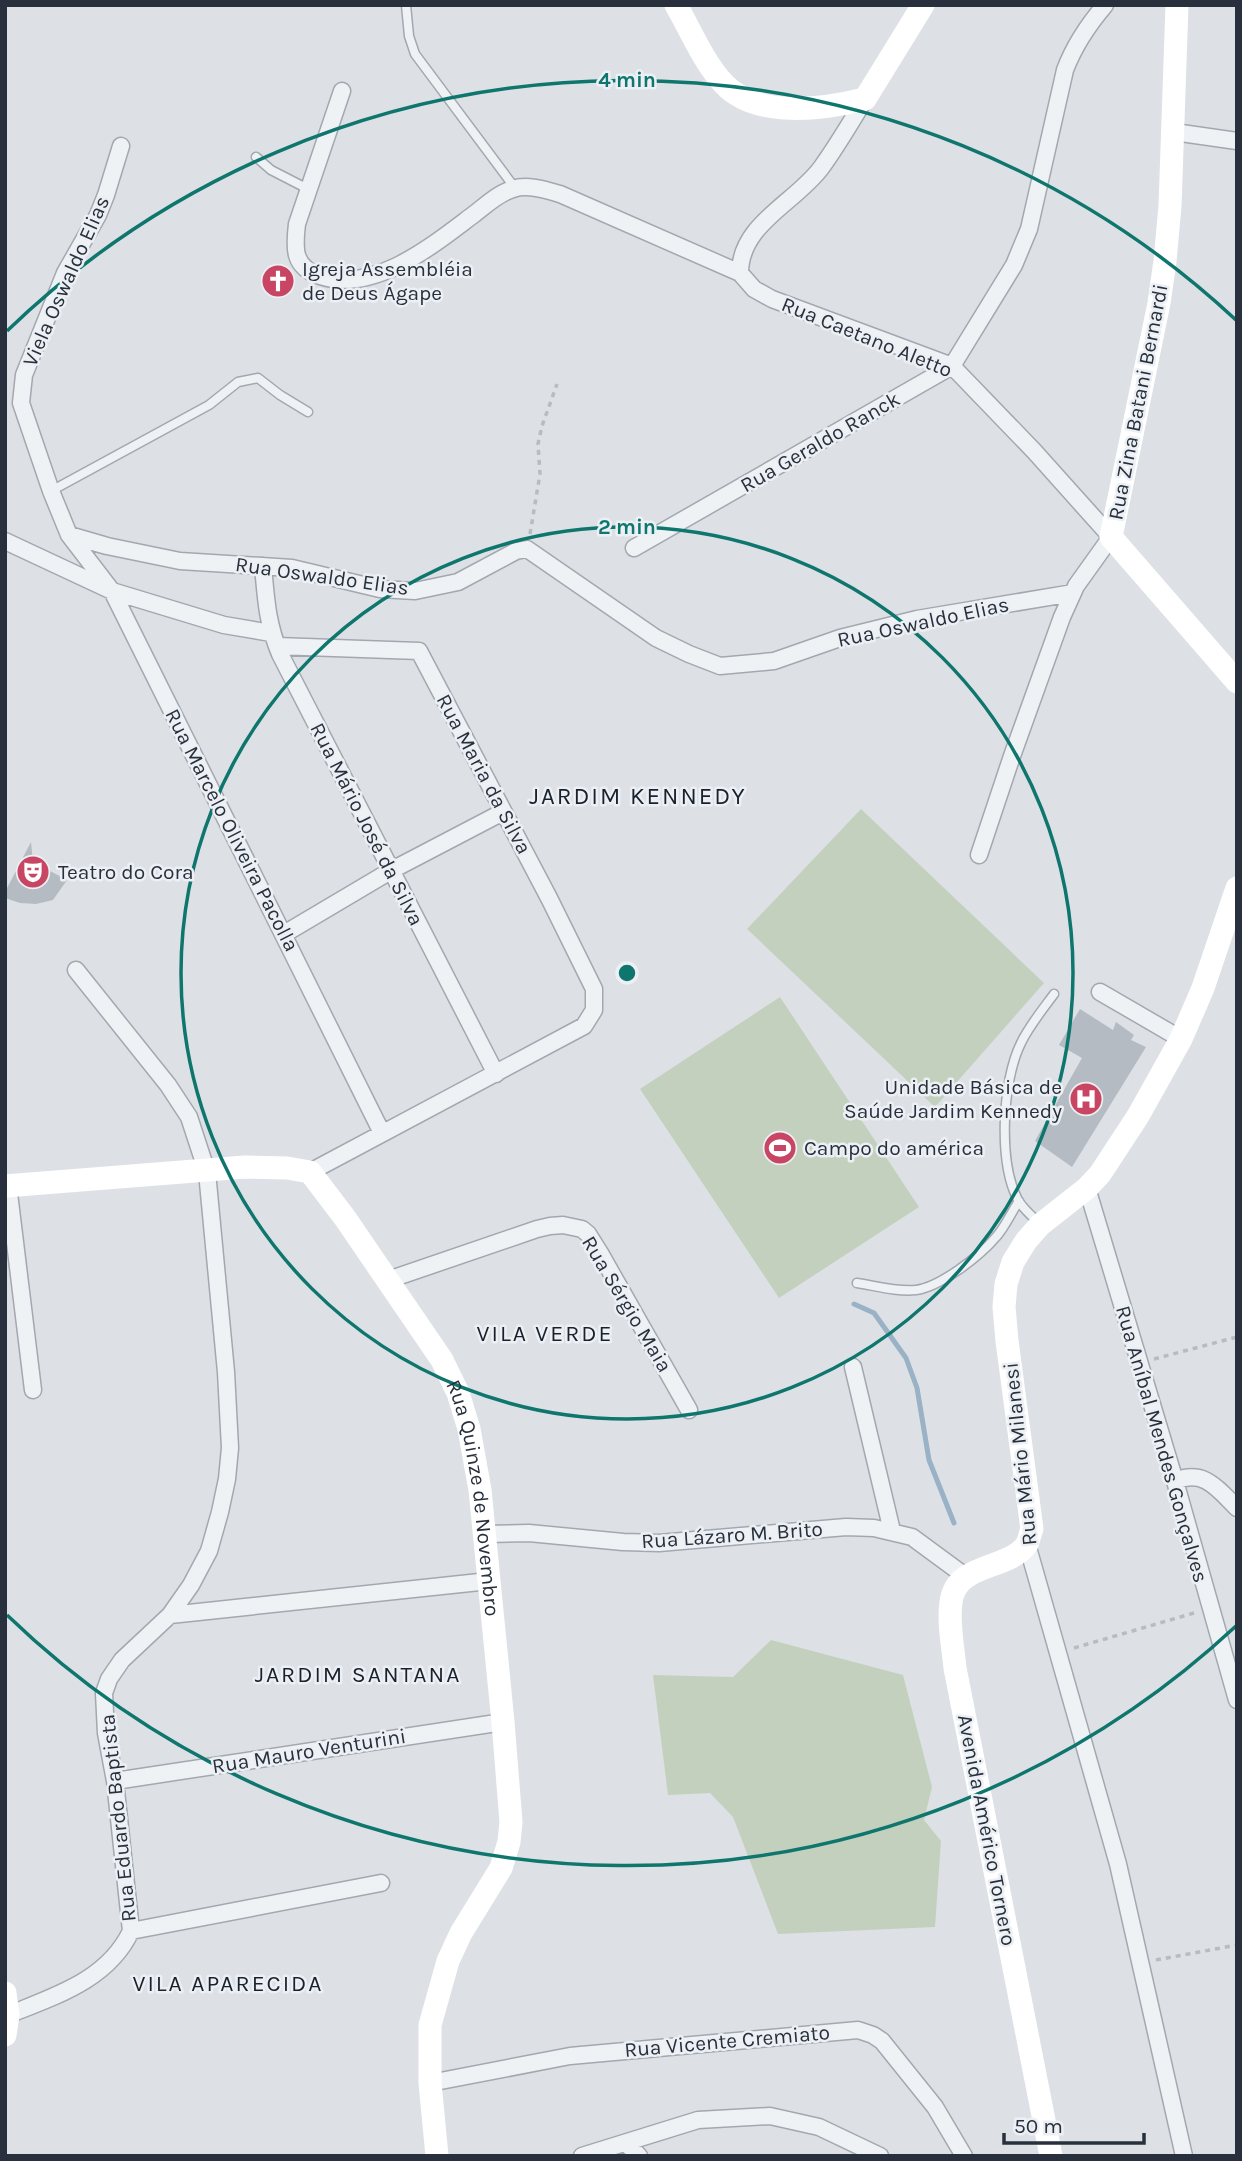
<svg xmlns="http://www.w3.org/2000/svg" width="1242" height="2161" font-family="Karla,sans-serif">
<rect width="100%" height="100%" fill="#dde1e6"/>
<path fill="#c4d0be" d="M861,809L1044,983L935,1107L747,929Z
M780,997L919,1207L779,1298L640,1089Z
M771,1640L903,1675L932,1787L924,1820L941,1841L935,1927L778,1934L733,1817L710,1793L668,1795L653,1675L733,1677Z"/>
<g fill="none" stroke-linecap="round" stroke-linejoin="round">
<path stroke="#99b2c5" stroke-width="5" d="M854,1304L874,1313L906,1358L917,1388L929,1460L954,1523"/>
</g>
<path fill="#b4bbc3" d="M31,842L33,862L67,880L53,900L36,904L20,903L5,898V892Z
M1080,1009L1113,1030L1116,1022L1134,1035L1131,1040L1146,1047L1072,1167L1035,1141L1082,1058L1059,1045Z"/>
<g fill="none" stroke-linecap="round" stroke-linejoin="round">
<defs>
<path id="lane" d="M406,5L409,36L415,54L515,188
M256,157L271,170L308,189
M51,491L209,405L238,382L258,378L280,395L308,412
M1040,1224C1033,1217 1023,1209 1018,1200C998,1162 1002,1081 1021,1043C1029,1026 1043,1009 1054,994
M857,1283C876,1286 897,1292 916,1290C940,1287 980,1256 996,1237C1005,1227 1011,1213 1019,1201"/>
<path id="street" d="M342,91L297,224C294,249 293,267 320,276C374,294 433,245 473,215C485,206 498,193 513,189C527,184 546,190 560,194L740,273
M865,99C851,122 837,146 821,168C795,203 740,224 740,273L754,289L772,299L952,366L1034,451L1111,537L1076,586L1062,617L1012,756L979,855
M1174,132L1237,141
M121,146L106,195L98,215L65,273L24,375L21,403L51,491L69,535L112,591L382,1133
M69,535L107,546L180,561L292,568L380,589L415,591L458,582L516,551L527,549L656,638L689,654L720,666L774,661L840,638L917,619L1073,593
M5,541L112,591L224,625L271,633
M634,548L952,366L1014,265L1029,229L1065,70C1074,46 1088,25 1105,5
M263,566C266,599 267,623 280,654L496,1074
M277,646L419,651L549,898L594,989V1010L584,1026L310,1172
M284,934L392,870L503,812
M1100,992L1181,1039
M8,1185L33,1390
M1087,1188L1175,1481L1237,1700
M388,1280L537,1229L550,1226L563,1225L582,1229L588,1234L600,1253L689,1410
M853,1367L892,1531
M1175,1481C1204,1469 1217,1488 1237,1508
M484,1534L529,1533L623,1542L659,1543L846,1527L874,1528L912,1537L965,1576
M1027,1544L1118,1864L1184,2156
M170,1615L489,1581
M115,1781L503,1722
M131,1931L381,1883
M8,2015C55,1996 108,1980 131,1931L115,1781L106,1733L104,1693L109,1679L122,1660L170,1615L191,1585L209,1551L220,1512L227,1479L230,1448L226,1372L207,1172L189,1117L168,1085L76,970
M430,2083L570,2056L858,2030L873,2035L882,2041L935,2107L964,2156
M626,2143L639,2156
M582,2156L698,2120L770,2116L819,2127L880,2156"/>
</defs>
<use href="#lane" stroke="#a3a8b0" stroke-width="11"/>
<use href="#street" stroke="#a3a8b0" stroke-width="19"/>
<path stroke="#b7bcc1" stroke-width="3.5" stroke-dasharray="5 5" stroke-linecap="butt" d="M530,534L540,474L538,444L542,426L557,384
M1154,1359L1237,1337
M1074,1648L1194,1613
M1156,1960L1237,1945"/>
<use href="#lane" stroke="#eff2f5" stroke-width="8"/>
<use href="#street" stroke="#eff2f5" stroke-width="16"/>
<g stroke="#fff" stroke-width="23">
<path d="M676,5C691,31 704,63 724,84C757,119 824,109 865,99L923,5"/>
<path d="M1177,5L1170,206L1165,261L1159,303L1111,537L1237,682"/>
<path id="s1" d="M5,1186L245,1167L287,1168L310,1172L345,1218L442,1360L458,1393L469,1429L480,1490L503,1722L511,1822L509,1842L501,1868L461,1933L448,1961L430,2025V2083L437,2156"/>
<path d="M5,1993L8,2015L5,2035"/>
<path d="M1051,2156L955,1668C953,1647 948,1623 951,1602C956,1562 1008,1571 1027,1544C1029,1540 1030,1533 1032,1529L1007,1341L1004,1307L1006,1284L1013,1262L1026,1241L1040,1225L1087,1188L1100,1174L1138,1116L1181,1039L1203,988L1237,888"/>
</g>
</g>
<g fill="none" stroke="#0f766e" stroke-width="3.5">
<circle cx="627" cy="973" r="446"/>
<path d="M1236 1626A893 893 0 0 1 7 1615M7 331A893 893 0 0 1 1236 320"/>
</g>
<defs>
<symbol id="church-disc" viewBox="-11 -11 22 22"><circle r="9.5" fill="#c84563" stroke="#ecf0f4"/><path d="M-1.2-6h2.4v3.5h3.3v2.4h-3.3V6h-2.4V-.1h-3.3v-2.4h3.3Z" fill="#fff"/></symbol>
<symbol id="theatre-disc" viewBox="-11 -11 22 22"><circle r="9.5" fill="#c84563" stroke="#ecf0f4"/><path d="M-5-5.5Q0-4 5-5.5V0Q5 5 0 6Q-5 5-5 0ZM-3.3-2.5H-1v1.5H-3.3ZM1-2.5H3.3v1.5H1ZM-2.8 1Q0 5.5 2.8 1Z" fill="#fff"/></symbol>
<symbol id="hospital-disc" viewBox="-11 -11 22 22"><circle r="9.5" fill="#c84563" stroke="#ecf0f4"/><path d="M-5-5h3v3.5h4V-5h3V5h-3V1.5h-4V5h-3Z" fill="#fff"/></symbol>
<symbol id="stadium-disc" viewBox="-11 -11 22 22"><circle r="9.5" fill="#c84563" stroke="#ecf0f4"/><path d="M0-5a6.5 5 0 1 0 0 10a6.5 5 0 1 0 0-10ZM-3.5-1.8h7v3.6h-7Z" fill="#fff"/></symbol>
</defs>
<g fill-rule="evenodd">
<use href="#church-disc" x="259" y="262" width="38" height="38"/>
<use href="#theatre-disc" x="14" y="853" width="38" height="38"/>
<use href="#hospital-disc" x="1067" y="1080" width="38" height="38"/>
<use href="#stadium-disc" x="761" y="1129" width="38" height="38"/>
</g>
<g text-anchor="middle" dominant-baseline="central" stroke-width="5" stroke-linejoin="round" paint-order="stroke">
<g font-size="21" fill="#27303c" stroke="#ecf0f4" text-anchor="start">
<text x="302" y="269">Igreja Assembléia<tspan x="302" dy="24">de Deus Ágape</tspan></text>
<text x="58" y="872">Teatro do Cora</text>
<text x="1062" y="1087" text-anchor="end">Unidade Básica de<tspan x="1062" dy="24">Saúde Jardim Kennedy</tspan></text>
<text x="804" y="1148">Campo do américa</text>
</g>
<g font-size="21" fill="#27303c" stroke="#ecf0f4">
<text transform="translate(66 281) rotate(-66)">Viela Oswaldo Elias</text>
<text transform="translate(867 337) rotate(22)">Rua Caetano Aletto</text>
<text transform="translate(1138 402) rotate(-79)">Rua Zina Batani Bernardi</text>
<text transform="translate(820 442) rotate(-30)">Rua Geraldo Ranck</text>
<text transform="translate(322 576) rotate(8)">Rua Oswaldo Elias</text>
<text transform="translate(923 622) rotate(-12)">Rua Oswaldo Elias</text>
<text transform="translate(484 774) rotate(62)">Rua Maria da Silva</text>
<text transform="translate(367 824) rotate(63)">Rua Mário José da Silva</text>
<text transform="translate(232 830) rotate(63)">Rua Marcelo Oliveira Pacolla</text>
<text transform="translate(627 1304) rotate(59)">Rua Sérgio Maia</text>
<text transform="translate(1162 1444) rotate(74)">Rua Aníbal Mendes Gonçalves</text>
<text transform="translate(1020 1454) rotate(-96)">Rua Mário Milanesi</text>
<text stroke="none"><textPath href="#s1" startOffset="679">Rua Quinze de Novembro</textPath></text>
<text transform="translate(732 1535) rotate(-4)">Rua Lázaro M. Brito</text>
<text transform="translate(309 1751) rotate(-9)">Rua Mauro Venturini</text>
<text transform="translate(118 1818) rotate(-96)">Rua Eduardo Baptista</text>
<text transform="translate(987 1830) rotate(79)">Avenida Américo Tornero</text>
<text transform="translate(727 2041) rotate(-5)">Rua Vicente Cremiato</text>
</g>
<g font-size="23" letter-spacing="2" fill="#19212d" stroke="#ecf0f4">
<text x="545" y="1333">VILA VERDE</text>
<text x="358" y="1674">JARDIM SANTANA</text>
<text x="228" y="1983">VILA APARECIDA</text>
</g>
<g font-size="24" letter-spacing="2" fill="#19212d" stroke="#ecf0f4">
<text x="638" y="796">JARDIM KENNEDY</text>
</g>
</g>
<circle cx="627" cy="973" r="10" fill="#0f766e" stroke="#ecf0f4" stroke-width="3.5"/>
<g font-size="21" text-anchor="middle" font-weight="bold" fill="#0f766e" stroke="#ecf0f4" stroke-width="5" stroke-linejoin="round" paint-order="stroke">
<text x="627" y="87">4 min</text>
<text x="627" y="534">2 min</text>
</g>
<rect width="1242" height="2161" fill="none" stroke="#27303c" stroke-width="14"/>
<path d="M1004 2133v10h140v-10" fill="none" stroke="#27303c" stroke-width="3.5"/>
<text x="1014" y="2133" font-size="21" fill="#27303c" stroke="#ecf0f4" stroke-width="5" paint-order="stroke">50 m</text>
</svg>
